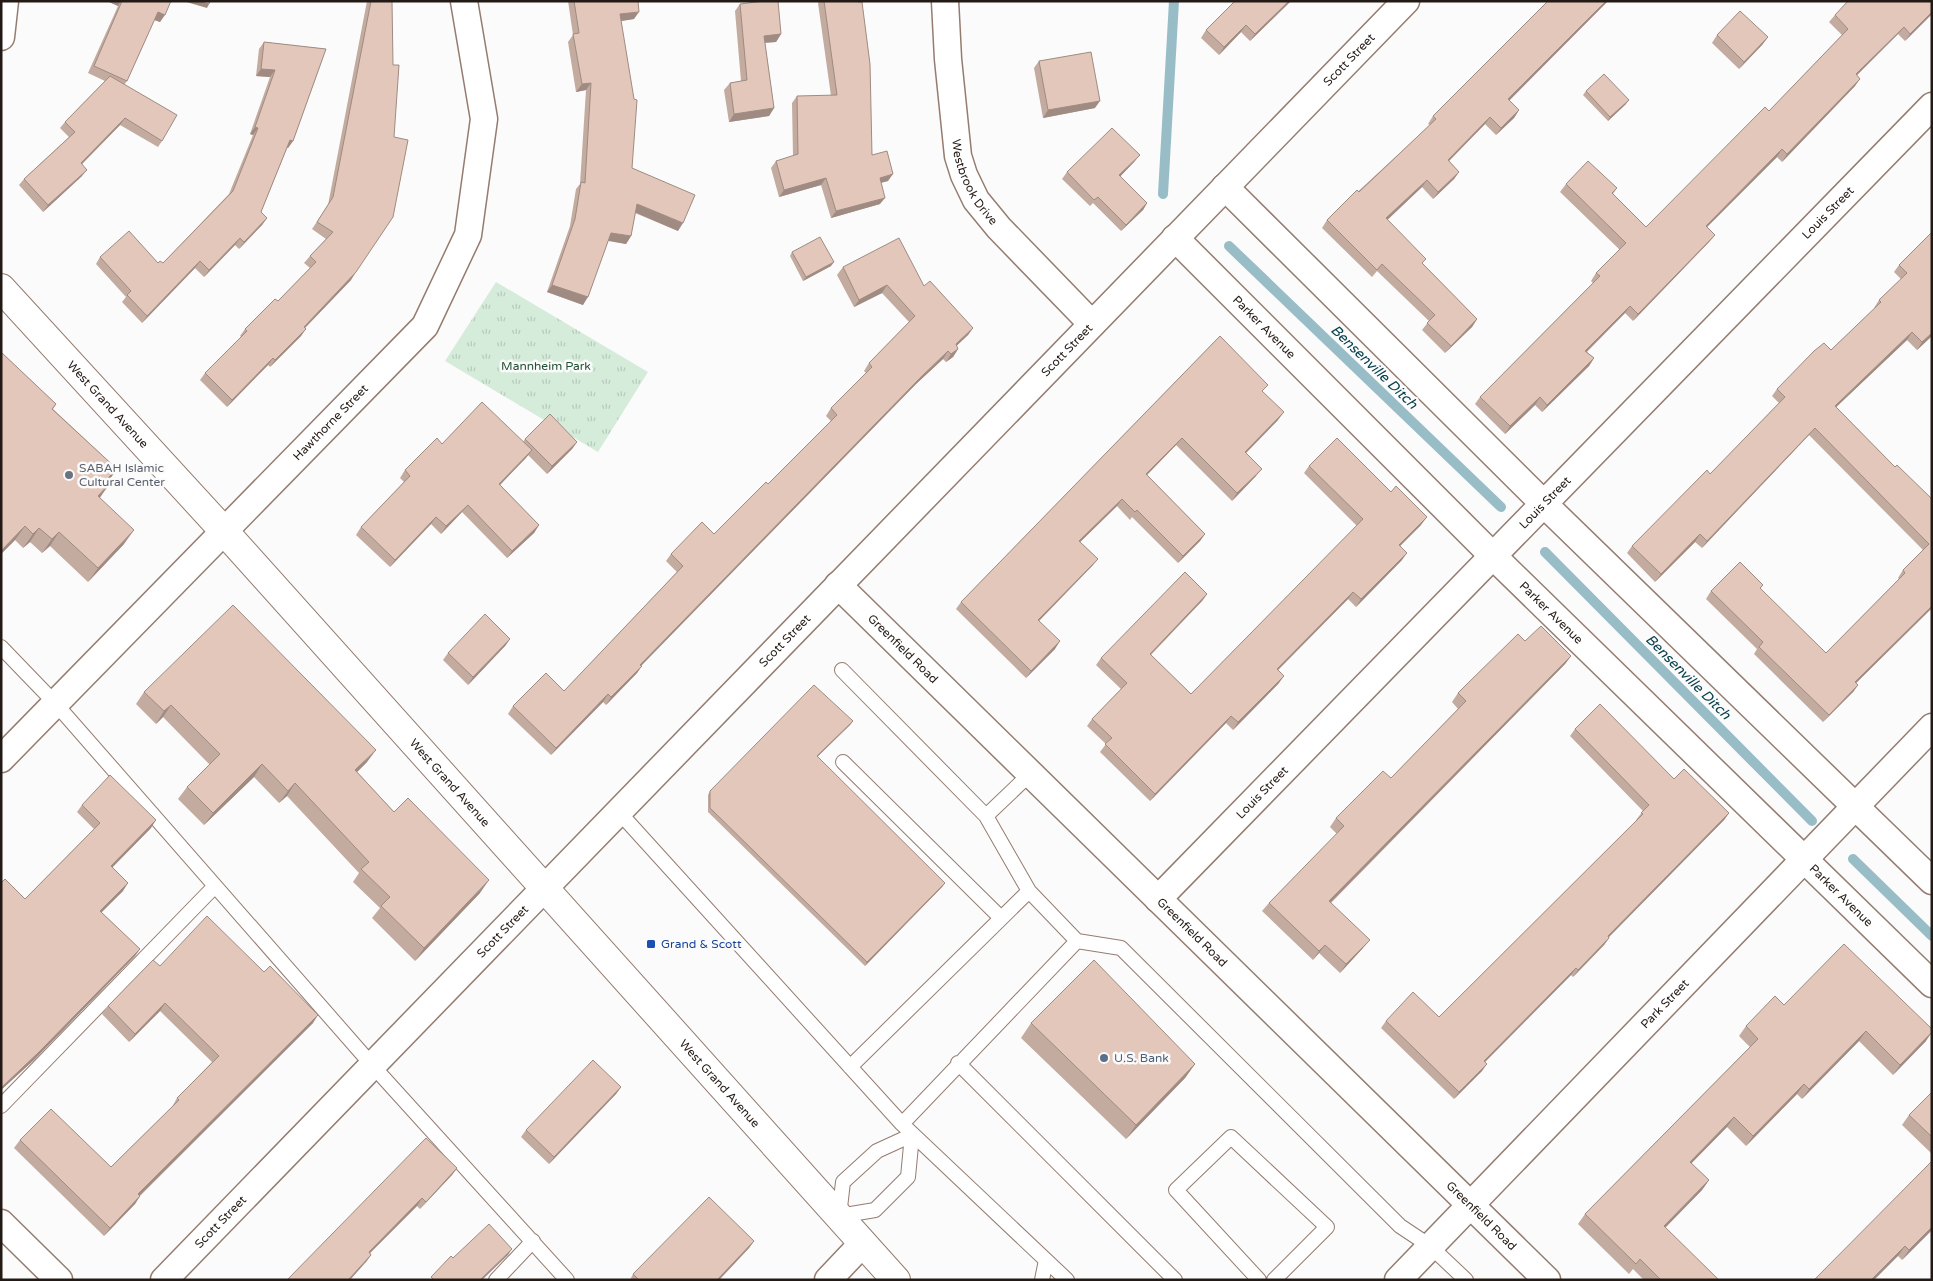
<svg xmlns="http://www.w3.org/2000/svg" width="1933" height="1281" font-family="'Varela Round',sans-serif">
<defs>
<pattern id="grass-tufts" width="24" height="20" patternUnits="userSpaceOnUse" patternTransform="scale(1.25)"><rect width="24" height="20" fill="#d5ecdb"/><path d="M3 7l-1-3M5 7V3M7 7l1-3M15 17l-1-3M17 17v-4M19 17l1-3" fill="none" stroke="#b7cabb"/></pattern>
</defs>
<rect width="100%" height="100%" fill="#fbfbfb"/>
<path fill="url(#grass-tufts)" d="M496,282L648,372L598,452L445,361Z"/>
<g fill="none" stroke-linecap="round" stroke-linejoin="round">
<path stroke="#98bdc6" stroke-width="10" d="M1163,194L1174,1
M1229,246L1501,507
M1545,552L1812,821
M1853,859L1932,936"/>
<defs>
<path id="service" d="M1,647L55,703L372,1065L567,1280
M842,670L986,816L1029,891
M843,762L1001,918
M618,811L902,1124L1067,1280
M986,816L1030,774
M958,1063L1175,1280
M850,1067L1029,891L1077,941L1121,948L1400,1226L1430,1246L1466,1280
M1,1106L214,887
M902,1124L1077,941
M912,1135L908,1177L875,1210L839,1216L843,1182L877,1151Z
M496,1280L533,1241
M1042,1280L1046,1260
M1259,1280L1176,1190L1231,1137L1327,1227L1274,1280"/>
<g id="minor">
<path id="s1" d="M945,1L948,59L958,156L964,175L976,200L999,228L1092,324"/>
<path d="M1,37L5,1"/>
<path d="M1225,187L1544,504L1932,881"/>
<path id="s2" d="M1175,238L1493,556L1932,984"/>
<path id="s3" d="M838,585L1547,1280"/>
<path id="s4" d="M1,759L425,326L468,235L484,119L464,1"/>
<path id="s5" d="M1158,899L1932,106"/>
<path d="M1,1223L59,1280"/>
<path id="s6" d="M164,1280L1406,1"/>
<path d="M828,1280L863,1243"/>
<path id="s7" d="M1398,1280L1932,727"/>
</g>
<g id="secondary">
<path id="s8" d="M1,288L223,530L896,1280"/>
</g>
</defs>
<use href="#service" stroke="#957c70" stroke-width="16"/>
<use href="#minor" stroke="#957c70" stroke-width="29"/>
<use href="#secondary" stroke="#957c70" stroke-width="30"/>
<use href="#service" stroke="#fff" stroke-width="14"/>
<use href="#minor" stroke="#fff" stroke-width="26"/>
<use href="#secondary" stroke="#fff" stroke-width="28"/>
</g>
<path fill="#c3aba0" d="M107,1H171L160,22L154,20L127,81L124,85L162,141L158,147L120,125L82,164V176L43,212L19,185L24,179L69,137L60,128L65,122L105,81L88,73L118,6Z
M367,1H392L351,280L305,328L301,336L270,367L268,365L227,407L200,380L205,373L241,337L240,336L245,329L278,301L310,268L304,263L310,256L326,239L312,229L328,205Z
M568,1H638L634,19L621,21L632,168L678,231L635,213L631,236L626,244L608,241L583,305L547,292L570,226L576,189L580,184L586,90L576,92L568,42L573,35Z
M819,1H858L872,155L888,181L881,183L880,204L831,218L821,185L779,197L771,168L776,161L793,156L792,103L797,96H831L818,3Z
M1235,1H1291L1250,41L1241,32L1219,55L1201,38L1206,30Z
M1608,1L1509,100L1519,110L1514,118L1496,135L1485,124L1449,161L1459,172L1454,179L1433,199L1422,187L1387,220L1423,264L1477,319L1472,327L1445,353L1422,330L1429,321L1377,271L1372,277L1322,228L1327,220L1430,125L1428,124L1433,116Z
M1932,1V14L1905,41L1898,34L1857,75L1855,86L1782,162L1777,157L1707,227L1715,235L1709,242L1633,321L1625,313L1587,352L1594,358L1589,366L1542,412L1535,405L1505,434L1475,404L1480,397L1593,283L1591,281L1596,273L1620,250L1560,192L1566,184L1617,188L1613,194L1646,227L1769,111L1842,35L1829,22L1835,15Z
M740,4L781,34L776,42L765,43L774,108L769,116L729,122L724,90L730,83L741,81L735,11Z
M1717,35L1768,37L1762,45L1739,69L1712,43Z
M264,42L326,49L293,141L288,148H287L261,212L267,218L262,225L239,249L235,245L204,277L195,268L142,323L122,302L126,297L96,264L100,257L163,263L229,194L253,135L250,134L270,77L256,76L259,49Z
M1039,61L1095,108L1043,118L1034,68Z
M1586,91L1626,104L1608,121L1583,95Z
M1135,161L1120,176L1147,203L1143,210L1121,231L1093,203L1090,206L1062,179L1067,172Z
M1932,232V336L1917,350L1907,340L1836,407L1895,467L1932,499V608L1856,683L1858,685L1853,692L1823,722L1754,654L1757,649L1706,599L1711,591L1763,585L1760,589L1826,653L1899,579L1898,578L1903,570L1923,550L1809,435L1702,548L1695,542L1655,582L1627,553L1632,546L1710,474L1779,403L1772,396L1777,389L1831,350L1875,308H1874L1879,300L1901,279L1894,272L1899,265Z
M792,252L831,266L803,281L790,256Z
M843,267L924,286L973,328L968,335L956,346L958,349L953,357L946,362L943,359L916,384L641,666L637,673L606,705L603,702L551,755L508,714L513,706L564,691L677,572L666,561L671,554L714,534L768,484L831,421L826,416L831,408L866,373L864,371L869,363L909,322L882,293L854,307L837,275Z
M1220,336L1263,392L1278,420L1246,453L1256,476L1232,501L1176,445L1147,475L1205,534L1200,541L1178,563L1132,517L1130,520L1117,506L1080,542L1098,559L1092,566L1039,621L1055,649L1026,678L956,609L961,602Z
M1,352L56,404L53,409L117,469L109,480L100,498L124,544L88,582L50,546L42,553L30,542L23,548L15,540L1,554Z
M525,439L577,442L572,449L547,474L528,455L500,485L539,525L534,533L507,558L462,512L441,534L431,524L390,567L356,535L361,527L404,482L400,478L405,470L442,444L523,442Z
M1309,466L1421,525L1400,546L1402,560L1356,607L1348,599L1278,670L1279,683L1233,730L1226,723L1150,801L1100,752L1106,744L1087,726L1092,719L1121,689L1096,665L1101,658L1207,594L1202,601L1151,655L1191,694L1357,526L1304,473Z
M510,639L505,646L468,685L443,660L448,653Z
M1525,641L1571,656L1565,664L1331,903L1363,948L1340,973L1319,953L1313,960L1262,911L1269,903L1337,834L1330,827L1336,818L1391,778L1458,709L1452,702L1458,693Z
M144,692L367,762L357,772L394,812L480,893L415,961L372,918L380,908L353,882L359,873L287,796L279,803L254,777L204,825L178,799L187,787L210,765L163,717L156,724L136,704Z
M853,721L850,725L817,757L945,883L942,887L865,966L708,812V795L710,791Z
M1575,729L1674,779L1729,813L1724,820L1609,937V938L1604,945L1573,977L1571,975L1485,1062L1482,1071L1454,1099L1381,1028L1386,1021L1439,1017L1637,820H1636L1643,811L1570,736Z
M82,805L151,828L112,867L123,891L101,912L140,949L135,956L34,1060L2,1089L25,899L94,829L77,812Z
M160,966L313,1023L140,1196L135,1204L104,1236L14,1148L20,1140L111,1167L172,1107L177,1098L212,1062L160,1011L129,1042L102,1014L108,1006Z
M1784,1005L1926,1041L1893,1075L1859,1041L1802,1099L1797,1094L1746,1146L1727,1127L1691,1163L1709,1180L1702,1190L1665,1228L1719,1280H1644L1633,1269L1629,1274L1578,1224L1585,1214L1750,1047L1739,1036L1746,1026Z
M1031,1023L1195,1064L1185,1078L1126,1139L1021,1038Z
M621,1087L616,1094L549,1164L521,1137L526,1130Z
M1932,1092V1154L1902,1125L1909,1115Z
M457,1168L452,1175L420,1209L417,1206L370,1253L371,1255L366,1262L287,1280Z
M1932,1230L1902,1260L1898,1256L1814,1280Z
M754,1241L749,1248L719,1280H630L633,1274Z"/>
<path fill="#9f8b82" d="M107,1H121L118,6Z
M183,1H199L209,4L207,8Z
M1289,1H1291L1250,41L1255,34Z
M1606,1H1608L1503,107L1508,99Z
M158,12L165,15L160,22L152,19Z
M639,12L634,19L615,22L620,14Z
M1932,12V14L1905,41L1910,34Z
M1246,25L1241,32L1219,55L1224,47Z
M1904,27L1898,34L1851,81L1856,74Z
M781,34L776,42L759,43L764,36Z
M1768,37L1762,45L1739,69L1744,62Z
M261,69L275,70L270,77L256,76Z
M1860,79L1855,86L1782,162L1787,154Z
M591,83L586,90L576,92L582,84Z
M1629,100L1626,104L1608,121L1610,117Z
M1100,101L1095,108L1043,118L1048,110Z
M774,108L769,116L729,122L734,114Z
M1519,110L1514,118L1496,135L1501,128Z
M1490,117L1485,124L1443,167L1448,160Z
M125,118L120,125L76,170L81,163Z
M255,127L258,128L253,135L250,134Z
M290,140L293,141L288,148L286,147Z
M1782,149L1777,157L1701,233L1706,226Z
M1140,155L1135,161L1115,182L1119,175Z
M87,170L82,176L43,212L48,205Z
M1459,172L1454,179L1433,199L1438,192Z
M893,174L888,181L875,184L880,178Z
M826,178L821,185L779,197L784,190Z
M1427,180L1422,187L1381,226L1386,218Z
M885,198L880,204L831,218L836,211Z
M1147,203L1143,210L1121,231L1126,225Z
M637,204L683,223L678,231L632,211Z
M267,218L262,225L239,249L244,242Z
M611,233L631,236L626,244L605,240Z
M1715,235L1709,242L1633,321L1638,314Z
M240,238L235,245L204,277L209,270Z
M200,261L195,268L142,323L147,316Z
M834,262L831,266L803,281L806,277Z
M356,272L351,280L299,334L304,327Z
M552,285L588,297L583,305L547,292Z
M887,285L882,293L854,307L859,300Z
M1630,306L1625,313L1580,358L1585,351Z
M1477,319L1472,327L1445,353L1451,346Z
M973,328L968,335L950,352L956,344Z
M306,329L301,336L270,367L275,360Z
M1912,332L1907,340L1830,413L1835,406Z
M1932,333V336L1917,350L1922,342Z
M958,349L953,357L946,362L951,354Z
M948,351L943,359L916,384L635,672L640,665L921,377Z
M273,358L268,365L227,407L232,400Z
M1594,358L1589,366L1542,412L1547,405Z
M1540,397L1535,405L1505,434L1510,426Z
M1284,412L1278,420L1240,459L1245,452Z
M1815,428L1809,435L1702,548L1707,541Z
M1182,438L1176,445L1141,481L1146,474Z
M577,442L572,449L547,474L552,466Z
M532,450L526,458L494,491L499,484Z
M117,469L107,483V479Z
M1262,469L1256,476L1232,501L1237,493Z
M111,482L101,496L88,510L98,496Z
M1122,499L1117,506L1074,548L1079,541Z
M468,505L462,512L441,534L446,526Z
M436,517L431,524L390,567L395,560Z
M1427,517L1421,525L1394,552L1399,545Z
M539,525L534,533L507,558L512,551Z
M25,526L15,540L1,554V551Z
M39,528L30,542L23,548L33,534Z
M134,530L124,544L88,582L98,568Z
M59,532L50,546L42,553L52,539Z
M1205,534L1200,541L1178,563L1183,556Z
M1700,534L1695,542L1655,582L1661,574Z
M1407,553L1402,560L1356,607L1361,599Z
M1098,559L1092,566L1033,627L1038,620Z
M1353,592L1348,599L1272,676L1277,669Z
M1207,594L1202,601L1144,661L1150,654Z
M1932,606V608L1850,689L1855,682Z
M510,639L505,646L468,685L473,677Z
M1060,641L1055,649L1026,678L1031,671Z
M1571,656L1565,664L1323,910L1329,901Z
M642,666L637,673L606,705L611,697Z
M1284,676L1279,683L1233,730L1238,722Z
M1858,685L1853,692L1823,722L1829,715Z
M608,694L603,702L551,755L556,748Z
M171,705L163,717L156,724L164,711Z
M1231,716L1226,723L1150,801L1155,794Z
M853,721L850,725L814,760L817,756Z
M376,750L367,762L347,782L355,770Z
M262,764L254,777L204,825L213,813Z
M295,783L287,796L279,803L288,791Z
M1729,813L1724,820L1603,943L1608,936Z
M156,820L151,828L106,874L111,866Z
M489,880L480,893L415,961L424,948Z
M128,883L123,891L95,919L100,911Z
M945,883L942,887L865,966L867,962Z
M1609,938L1604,945L1573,977L1578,970Z
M1370,940L1363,948L1340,973L1346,964Z
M1325,945L1319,953L1313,960L1319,951Z
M140,949L135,956L34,1060L1,1090V1088Z
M1576,968L1571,975L1479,1068L1484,1061Z
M165,1003L160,1011L129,1042L135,1034Z
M318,1015L313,1023L133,1202L138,1194Z
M1866,1031L1859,1041L1802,1099L1809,1089Z
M1932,1032L1926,1041L1893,1075L1900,1065Z
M1195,1064L1185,1078L1126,1139L1136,1125Z
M1487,1064L1482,1071L1454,1099L1459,1092Z
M1804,1084L1797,1094L1746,1146L1753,1136Z
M621,1087L616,1094L549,1164L554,1157Z
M1734,1117L1727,1127L1683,1172L1690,1162Z
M457,1168L452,1175L420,1209L426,1202Z
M1709,1180L1702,1190L1657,1236L1664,1226Z
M140,1196L135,1204L104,1236L110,1228Z
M422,1198L417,1206L363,1260L369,1252Z
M1932,1227V1230L1902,1260L1909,1250Z
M754,1241L749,1248L719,1280H717Z
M1905,1246L1898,1256L1874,1280H1871Z
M512,1249L508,1255L482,1280H480Z
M371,1255L366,1262L350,1280H348Z"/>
<path fill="#e3c7ba" stroke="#9f8b82" d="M122,1H171L165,15L158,12L127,81L94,66Z
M199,1H210L209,4Z
M371,1H392L393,65H399L394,137L408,140L393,217L356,272L304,327L306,329L275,360L273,358L232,400L205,373L247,331L245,329L275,299L278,301L316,262L310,256L333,232L317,222L333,197Z
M574,1H638L639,12L620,14L634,99L637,100L632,168L695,195L683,223L637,204L631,236L611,233L588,297L552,285L575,219L581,182L585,183L591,83L582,84L573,34L579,33Z
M764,1H778L781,34L764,36L774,108L734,114L730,83L747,80L740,4Z
M824,1H858V2H862L870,64L872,155L887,151L893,174L880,178L885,198L836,211L826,178L784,190L776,161L798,154L797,96L837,95Z
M1235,1H1289L1255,34L1246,25L1224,47L1206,30Z
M1548,1H1606L1508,99L1519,110L1501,128L1490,117L1448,160L1459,172L1438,192L1427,180L1386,218L1426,259L1422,263L1477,319L1451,346L1427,323L1435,315L1382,264L1377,270L1327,220L1357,190L1359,192L1436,119L1433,116Z
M1848,1H1932V12L1910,34L1904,27L1856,74L1860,79L1787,154L1782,149L1706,226L1715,235L1638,314L1630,306L1585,351L1594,358L1547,405L1540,397L1510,426L1480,397L1600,276L1596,273L1626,243L1566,184L1588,161L1617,188L1612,193L1646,227L1765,107L1769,111L1848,29L1835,15Z
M1740,11L1768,37L1744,62L1717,35Z
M264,42L326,49L293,141L290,140L261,212L267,218L244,242L240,238L209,270L200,261L147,316L127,295L131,291L100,257L129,231L158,263L160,261L163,263L233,191L258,128L255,127L275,70L261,69Z
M1091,52L1100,101L1048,110L1039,61Z
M1604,74L1629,100L1610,117L1586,91Z
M110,76L177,115L162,141L125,118L81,163L87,170L48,205L24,179L75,132L65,122Z
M1112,128L1140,155L1119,175L1147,203L1126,225L1098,197L1094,200L1067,172Z
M1932,232V333L1922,342L1912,332L1835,406L1895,467L1897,465L1932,499V606L1855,682L1858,685L1829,715L1759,647L1763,642L1711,591L1740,562L1763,585L1760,588L1826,653L1905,573L1903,570L1929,544L1815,428L1707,541L1700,534L1661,574L1632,546L1707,470L1710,474L1785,397L1777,389L1814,351L1824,343L1831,350L1881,302L1879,300L1907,273L1899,265Z
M820,237L834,262L806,277L792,252Z
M899,238L924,286L930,281L973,328L956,344L958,349L951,354L948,351L921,377L640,665L642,666L611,697L608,694L556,748L513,706L546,673L564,691L683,566L671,554L702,522L714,534L766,482L768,484L837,415L831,408L872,367L869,363L915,316L887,285L859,300L843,267Z
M1220,336L1268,385L1262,391L1284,412L1245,452L1262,469L1237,493L1182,438L1146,474L1205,534L1183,556L1137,510L1135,512L1122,499L1079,541L1098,559L1038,620L1060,641L1031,671L961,602Z
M1,352L56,404L52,409L117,469L107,479L111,482L98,496L134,530L98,568L59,532L52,539L39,528L33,534L25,526L1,551Z
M482,402L532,450L499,484L539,525L512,551L468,505L446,526L436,517L395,560L361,527L410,476L405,470L437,438L442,444Z
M550,414L577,442L552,466L525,439Z
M1337,438L1391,492L1396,486L1427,517L1399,545L1407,553L1361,599L1353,592L1277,669L1284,676L1238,722L1231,716L1155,794L1105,744L1112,738L1092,719L1127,683L1101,658L1185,572L1207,594L1150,654L1191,694L1363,519L1309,466Z
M233,605L376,750L355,770L394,812L408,798L489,880L424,948L381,906L390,897L361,869L369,862L295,783L288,791L262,764L213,813L187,787L220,754L171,705L164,711L144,692Z
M485,614L510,639L473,677L448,653Z
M1541,626L1571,656L1329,901L1370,940L1346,964L1325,945L1319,951L1269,903L1344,826L1336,818L1383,771L1391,778L1466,701L1458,693L1467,684L1518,634L1525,641Z
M814,685L853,721L817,756L945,883L867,962L710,808V791Z
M1600,704L1674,779L1684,769L1729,813L1608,936L1609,938L1578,970L1576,968L1484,1061L1487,1064L1459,1092L1386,1021L1413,992L1439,1017L1643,814L1641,813L1649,805L1575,729Z
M110,775L156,820L111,866L128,883L100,911L140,949L39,1052L1,1088V883L5,879L25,899L100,823L82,805Z
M207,916L264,972L270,966L318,1015L138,1194L140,1196L110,1228L20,1140L51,1109L111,1167L179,1100L177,1098L219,1056L165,1003L135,1034L108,1006L153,960L160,966Z
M1844,944L1932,1029V1032L1900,1065L1866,1031L1809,1089L1804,1084L1753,1136L1734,1117L1690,1162L1709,1180L1664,1226L1719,1280H1661L1640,1259L1636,1264L1585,1214L1758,1039L1746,1026L1775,996L1784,1005Z
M1094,960L1195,1064L1136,1125L1031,1023Z
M593,1060L621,1087L554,1157L526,1130Z
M1932,1092V1137L1909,1115Z
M426,1138L457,1168L426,1202L422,1198L369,1252L371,1255L348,1280H287Z
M1932,1161V1227L1909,1250L1905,1246L1871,1280H1814Z
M709,1197L754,1241L717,1280H639L633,1274Z
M489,1224L512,1249L480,1280H434L431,1277L451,1256L453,1258Z"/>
<circle fill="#6b7280" stroke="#fbfbfb" stroke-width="2" cx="69" cy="475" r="5"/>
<rect fill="#1a4fb4" stroke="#fbfbfb" stroke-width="2" x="646" y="939" width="10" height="10" rx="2.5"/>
<circle fill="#5c6f8a" stroke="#fbfbfb" stroke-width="2" cx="1104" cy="1058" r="5"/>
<g text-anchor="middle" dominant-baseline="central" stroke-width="5" stroke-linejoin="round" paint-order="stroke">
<g font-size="12" fill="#231a15" stroke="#fbfbfb">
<text stroke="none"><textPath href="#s6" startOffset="1701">Scott Street</textPath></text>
<text stroke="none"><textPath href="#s1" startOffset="186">Westbrook Drive</textPath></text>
<text stroke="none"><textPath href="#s5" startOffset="959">Louis Street</textPath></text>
<text stroke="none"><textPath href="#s2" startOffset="126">Parker Avenue</textPath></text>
<text stroke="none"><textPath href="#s6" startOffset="1296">Scott Street</textPath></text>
<text stroke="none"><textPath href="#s8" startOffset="158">West Grand Avenue</textPath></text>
<text stroke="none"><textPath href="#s4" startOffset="471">Hawthorne Street</textPath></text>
<text stroke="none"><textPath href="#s5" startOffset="554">Louis Street</textPath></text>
<text stroke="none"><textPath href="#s2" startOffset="531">Parker Avenue</textPath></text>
<text stroke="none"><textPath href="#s6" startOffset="891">Scott Street</textPath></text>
<text stroke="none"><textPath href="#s3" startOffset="91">Greenfield Road</textPath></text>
<text stroke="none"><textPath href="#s8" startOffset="668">West Grand Avenue</textPath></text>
<text stroke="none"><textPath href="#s5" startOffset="149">Louis Street</textPath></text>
<text stroke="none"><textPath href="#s2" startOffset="936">Parker Avenue</textPath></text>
<text stroke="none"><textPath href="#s6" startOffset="486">Scott Street</textPath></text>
<text stroke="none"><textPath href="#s3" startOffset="496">Greenfield Road</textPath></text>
<text stroke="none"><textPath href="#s7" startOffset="384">Park Street</textPath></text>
<text stroke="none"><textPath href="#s8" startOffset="1072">West Grand Avenue</textPath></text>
<text stroke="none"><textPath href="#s3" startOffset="901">Greenfield Road</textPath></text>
<text stroke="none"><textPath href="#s6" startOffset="81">Scott Street</textPath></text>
</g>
<g font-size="12" fill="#225234" stroke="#fbfbfb">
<text x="546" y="366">Mannheim Park</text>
</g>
<g font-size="12" fill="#5b616d" stroke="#fbfbfb" text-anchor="start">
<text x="79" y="468">SABAH Islamic<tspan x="79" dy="14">Cultural Center</tspan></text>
</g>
<g font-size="12" fill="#164399" stroke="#fbfbfb" text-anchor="start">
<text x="661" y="944">Grand &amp; Scott</text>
</g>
<g font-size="12" fill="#4e5e75" stroke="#fbfbfb" text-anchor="start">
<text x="1114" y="1058">U.S. Bank</text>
</g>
<g font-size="14" font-style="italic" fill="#08414c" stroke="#fbfbfb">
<text transform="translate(1374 367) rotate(44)">Bensenville Ditch</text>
<text transform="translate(1688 677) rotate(45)">Bensenville Ditch</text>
</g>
</g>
<rect width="1933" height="1281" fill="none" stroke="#231a15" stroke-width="5"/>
</svg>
